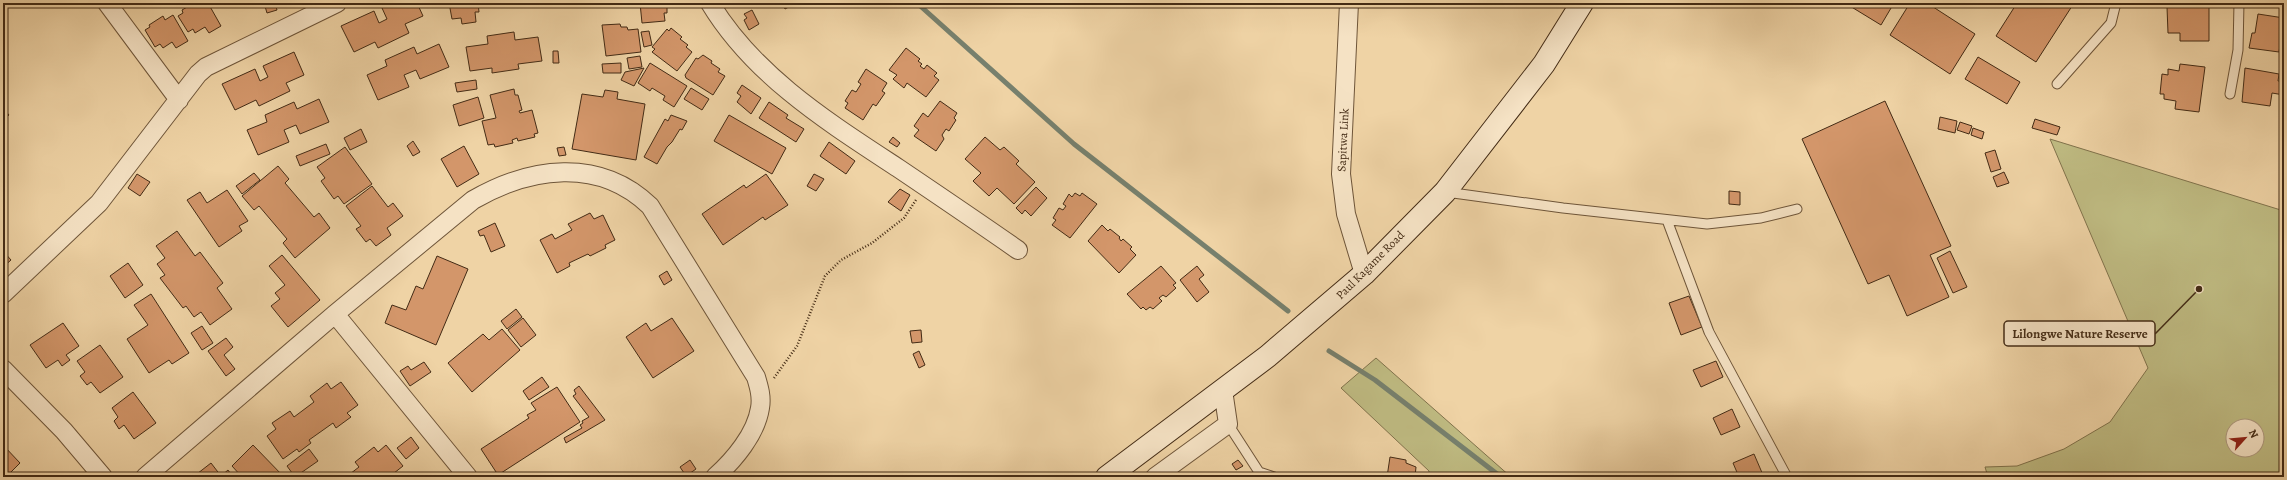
<svg xmlns="http://www.w3.org/2000/svg" width="2287" height="480" font-family="Alegreya,serif">
<rect width="100%" height="100%" fill="#efd3a5"/>
<filter id="stains"><feTurbulence type="fractalNoise" baseFrequency=".005" numOctaves="4"/><feColorMatrix values="0 0 0 0 .2 0 0 0 0 .09 0 0 0 0 .02 0 0 0 .5 -.17"/></filter>
<radialGradient id="worn" r=".72"><stop offset=".6" stop-color="#630" stop-opacity="0"/><stop offset="1" stop-color="#630" stop-opacity=".3"/></radialGradient>
<path fill="#bfbb82" stroke="#81734c" fill-rule="evenodd" d="M2050,139L2284,211V477H1988L1985,467L2017,466L2064,449L2110,422L2148,368ZM2233,426H2257V450H2233Z
M1376,358L1511,477H1429V471L1341,388Z"/>
<g fill="none" stroke-linecap="round" stroke-linejoin="round">
<path stroke="#77806d" stroke-width="5" d="M917,3L1074,144L1288,311
M1329,351L1375,380L1501,477"/>
</g>
<path fill="#d3966a" stroke="#432b15" d="M194,3H208L221,26L209,33L205,27L195,33L193,29L188,32L178,16L183,13L182,10Z
M264,3H275L277,10L267,13Z
M393,3H417L423,16L405,24L409,33L378,48L375,42L354,52L341,26L374,11L379,23L387,19L382,8Z
M449,3H478L479,12H475L476,22L462,24L461,18L452,19Z
M640,3H667V13H664L665,21L642,23Z
M782,3H796L785,9Z
M1845,3H1894L1881,25Z
M1910,3H1927L1975,34L1950,74L1890,35Z
M2017,3H2074L2036,62L1996,36Z
M2180,3H2209V41H2180V33H2168L2167,7H2180Z
M752,10L759,24L749,30L744,20L747,18L744,14Z
M2258,14L2284,18L2279,52L2249,48L2252,33H2255Z
M173,15L188,41L176,48L172,42L163,48L160,44L155,47L145,30L150,27L149,25L163,16L165,20Z
M620,24L621,27H627L628,30L638,29L641,52L606,56L602,25Z
M671,28L682,37L680,39L688,45L686,47L692,52L677,71L652,52L655,49L652,47L667,29L669,31Z
M649,31L652,45L644,47L641,32Z
M514,32L515,40L538,37L542,61L518,64L519,69L492,73V68L470,71L466,47L488,44L487,36Z
M439,44L449,67L420,79L416,70L404,75L409,87L378,100L367,75L387,66L385,60L414,47L417,54Z
M906,48L920,59L918,61L922,64L920,66L924,69L927,65L937,73L934,76L939,80L926,97L907,83L904,88L893,79L897,75L889,70Z
M553,51H558L559,63H553Z
M294,52L304,75L286,83L290,91L259,106L256,100L235,110L222,84L255,69L260,81L268,77L263,66Z
M703,55L712,61L711,63L720,69L718,72L725,76L713,95L686,78L685,75L696,58L698,59Z
M640,56L642,67L629,69L627,58Z
M1978,57L2020,82L2007,104L1965,79Z
M621,63V73H603L602,64Z
M650,63L687,86L674,107L663,100L665,96L652,88L650,91L638,83Z
M2180,64L2205,67L2199,112L2175,109L2176,101L2164,99V94H2160L2162,74L2168,75V69L2179,71Z
M644,68L634,86L621,80L625,72Z
M2245,68L2279,74L2278,81H2284V95L2272,93L2270,106L2242,102Z
M866,69L887,83L882,91L885,93L876,106L873,104L863,120L845,108L848,103L845,101L852,90L856,92L861,84L858,82Z
M476,80L477,89L457,92L455,83Z
M742,85L761,98L751,114L737,102L741,96L737,93Z
M691,88L709,99L702,110L684,99Z
M514,89L515,95H518L522,110L519,111L520,113L532,110L538,133L534,134L535,137L518,141L517,138L512,140L513,143L495,147L494,144L488,145L482,121L496,118L490,95Z
M605,90L618,92L617,99L645,104L636,160L572,149L582,94L603,97Z
M478,97L484,118L459,126L453,105Z
M319,99L329,122L300,134L296,125L284,130L289,142L258,155L247,130L267,122L265,115L294,102L297,109Z
M940,101L957,113L954,118L956,120L949,131L946,129L942,135L944,139L936,151L914,136L919,130L914,126L923,113L928,117Z
M1885,101L1951,246L1930,255L1949,297L1907,316L1889,275L1868,284L1802,139Z
M769,102L788,115L786,118L804,129L796,142L759,118Z
M3,108L9,115L3,120Z
M671,115L687,121L682,130L680,129L672,142L667,147L657,164L644,157L665,119L668,121Z
M729,115L786,148L772,174L714,141Z
M1940,117L1957,121L1955,133L1938,129Z
M2035,119L2060,127L2057,135L2032,128Z
M1960,122L1972,126L1969,134L1957,130Z
M1973,128L1984,132L1982,139L1971,135Z
M361,129L367,142L350,150L344,138Z
M893,137L900,143L897,147L889,142Z
M985,137L1000,150L1004,147L1019,161L1016,164L1035,182L1014,204L997,188L989,196L973,181L981,173L965,159Z
M413,141L420,152L413,156L407,146Z
M829,142L855,161L846,174L820,156Z
M326,144L330,154L300,166L296,156Z
M464,146L479,174L457,187L441,159Z
M345,147L372,184L344,204L338,196L334,199L321,181L325,178L317,167Z
M564,147L566,155L559,156L557,148Z
M1995,150L2001,169L1991,172L1985,153Z
M278,166L289,179L285,183L314,217L319,213L330,228L295,258L283,243L287,239L259,206L254,210L242,196Z
M2004,172L2009,183L1997,187L1993,177Z
M254,173L260,180L242,194L236,186Z
M137,174L150,182L140,196L128,188Z
M766,174L788,205L765,220L763,217L723,245L702,214L744,185L746,188Z
M814,174L824,179L816,191L807,186Z
M372,186L388,207L393,203L403,216L387,228L391,235L376,246L370,239L366,242L356,229L361,226L346,206Z
M1036,187L1047,198L1031,216L1025,210L1022,214L1016,208Z
M900,189L910,195L901,211L888,202Z
M227,190L248,221L239,226L242,231L219,247L187,200L200,192L207,203Z
M1729,191L1740,192V205L1729,204Z
M1075,193L1080,196L1082,193L1097,204L1070,238L1052,225L1056,220L1053,218L1059,208L1063,210L1066,206L1063,204L1069,194L1072,197Z
M590,213L594,219L603,215L615,240L605,245L606,248L590,256L588,254L569,263L570,266L557,273L540,240L552,234L555,239L572,230L568,224Z
M495,223L505,246L491,252L484,235L480,236L478,231Z
M1102,225L1108,231L1110,229L1120,237L1119,238L1121,241L1123,239L1132,247L1130,249L1136,255L1119,273L1088,241Z
M177,231L195,256L200,252L223,283L217,288L232,309L210,325L201,312L194,317L186,306L183,308L160,278L165,275L157,264L165,258L156,246Z
M3,251L11,260L3,267Z
M1950,251L1967,287L1953,293L1937,258Z
M282,255L320,300L288,327L271,306L280,299L275,293L285,285L269,266Z
M437,256L468,269L436,345L385,323L392,305L406,310L416,286L423,289Z
M128,263L143,285L125,298L110,276Z
M1161,266L1176,283L1173,285L1176,288L1166,297L1163,295L1159,298L1162,301L1153,309L1150,307L1146,310L1143,307L1141,309L1127,294Z
M1197,266L1204,275L1199,279L1209,292L1197,302L1180,280Z
M667,271L672,280L664,285L659,276Z
M151,294L189,353L172,364L169,360L149,373L127,339L148,325L134,305Z
M1689,296L1702,327L1681,335L1669,303Z
M516,309L522,317L507,329L501,321Z
M523,318L536,335L521,347L508,330Z
M672,318L694,351L653,378L626,337L646,323L651,331Z
M63,323L79,346L66,355L70,360L62,366L58,360L46,368L30,345Z
M202,326L213,343L202,350L191,333Z
M502,329L520,350L472,392L448,363L483,334L489,340Z
M921,330L922,342L912,343L910,331Z
M226,338L233,347L224,355L235,369L226,376L208,351Z
M100,345L123,377L100,393L91,382L87,385L80,376L85,372L77,361Z
M919,351L925,365L919,368L913,354Z
M1716,361L1723,377L1701,387L1693,370Z
M424,362L431,372L410,386L400,371L408,366L411,370Z
M542,377L549,387L529,400L523,391Z
M341,382L358,405L347,413L351,417L336,428L333,423L309,440L311,443L299,452L297,449L283,459L267,436L276,429L272,423L290,411L294,417L314,402L310,396L327,383L331,389Z
M579,386L605,420L566,443L564,438L582,428L580,425L583,423L582,421L589,417L573,396L576,394L574,390Z
M557,387L580,422L498,475L481,449L529,418L527,415L536,410L531,403Z
M133,392L156,423L134,439L124,425L119,429L114,421L118,417L112,408Z
M1732,409L1740,427L1721,435L1713,418Z
M411,437L419,448L406,459L397,448Z
M3,445L20,463L6,477H3Z
M253,445L284,477H242L232,466Z
M386,445L403,466L389,477H346L359,467L355,462L374,447L378,452Z
M309,449L318,461L295,477L287,466Z
M1754,454L1763,475L1757,477H1739L1733,463Z
M1390,457L1406,460V463L1416,467L1415,477H1387Z
M690,460L696,469L686,476L680,467Z
M1238,460L1243,466L1236,470L1232,464Z
M211,463L221,476L228,470L233,477H193Z"/>
<g fill="none" stroke-linecap="round" stroke-linejoin="round">
<defs>
<path id="lane" d="M2057,84L2111,23L2116,3
M2230,94L2238,50L2239,3
M1446,192L1563,208L1707,224L1761,218L1797,209
M1667,220L1709,332L1787,477
M1228,424L1259,472L1274,477"/>
<path id="street" d="M107,3L179,100
M710,3C754,76 828,122 898,168C938,195 978,222 1018,250
M1349,3L1341,174L1346,214L1364,274
M3,294L99,203L198,74L206,67L337,3
M335,314L468,477
M3,369L64,431L103,477
M145,477L335,314L473,200C530,167 599,157 650,206L756,377C759,387 762,397 760,408C756,434 734,460 715,477
M1155,477L1228,424L1223,390"/>
<path id="secondary" d="M1107,477L1268,356L1364,274L1445,192L1544,64L1582,3"/>
</defs>
<use href="#lane" stroke="#6e5539" stroke-width="11"/>
<use href="#street" stroke="#6e5539" stroke-width="20"/>
<use href="#secondary" stroke="#432b15" stroke-width="24"/>
<path stroke="#432b15" stroke-width="2.5" stroke-dasharray="1 2" stroke-linecap="butt" d="M774,378L797,346L825,276L841,260L872,243L904,218L916,200"/>
<use href="#lane" stroke="#f5e2c4" stroke-width="9"/>
<use href="#street" stroke="#f5e2c4" stroke-width="18"/>
<use href="#secondary" stroke="#f5e2c4" stroke-width="22"/>
</g>
<g text-anchor="middle" dominant-baseline="central" stroke-width="3" stroke-linejoin="round" paint-order="stroke">
<g font-size="12" fill="#432b15" stroke="#f5e2c4">
<text transform="translate(1343 140) rotate(-87)">Sapitwa Link</text>
<text transform="translate(1370 265) rotate(-45)">Paul Kagame Road</text>
</g>
</g>
<path fill="none" stroke="#432b15" stroke-width="1.5" d="M2199 289L2155 334"/>
<circle fill="#432b15" stroke="#f5e2c4" stroke-width="1.5" cx="2199" cy="289" r="4"/>
<rect fill="#f5e2c4" stroke="#432b15" stroke-width="1.5" x="2004" y="321" width="151" height="25" rx="4"/>
<g font-size="13" text-anchor="middle" font-weight="bold" fill="#432b15">
<text x="2080" y="338">Lilongwe Nature Reserve</text>
</g>
<rect width="2287" height="480" fill="none" stroke="#efd3a5" stroke-width="16"/>
<rect x="4" y="4" width="2279" height="472" fill="none" stroke="#432b15" stroke-width="2"/>
<rect x="8" y="8" width="2271" height="464" fill="none" stroke="#432b15"/>
<g transform="translate(2245 438) rotate(63)"><circle r="19" fill="#f5e2c4" stroke="#ae997e"/>
<path d="M0-3L7 15L0 10L-7 15Z" fill="#8f2418"/>
<text y="-6" font-size="11" font-weight="bold" text-anchor="middle" fill="#432b15">N</text>
</g>
<rect width="100%" height="100%" filter="url(#stains)"/>
<rect width="100%" height="100%" fill="url(#worn)"/>
</svg>
